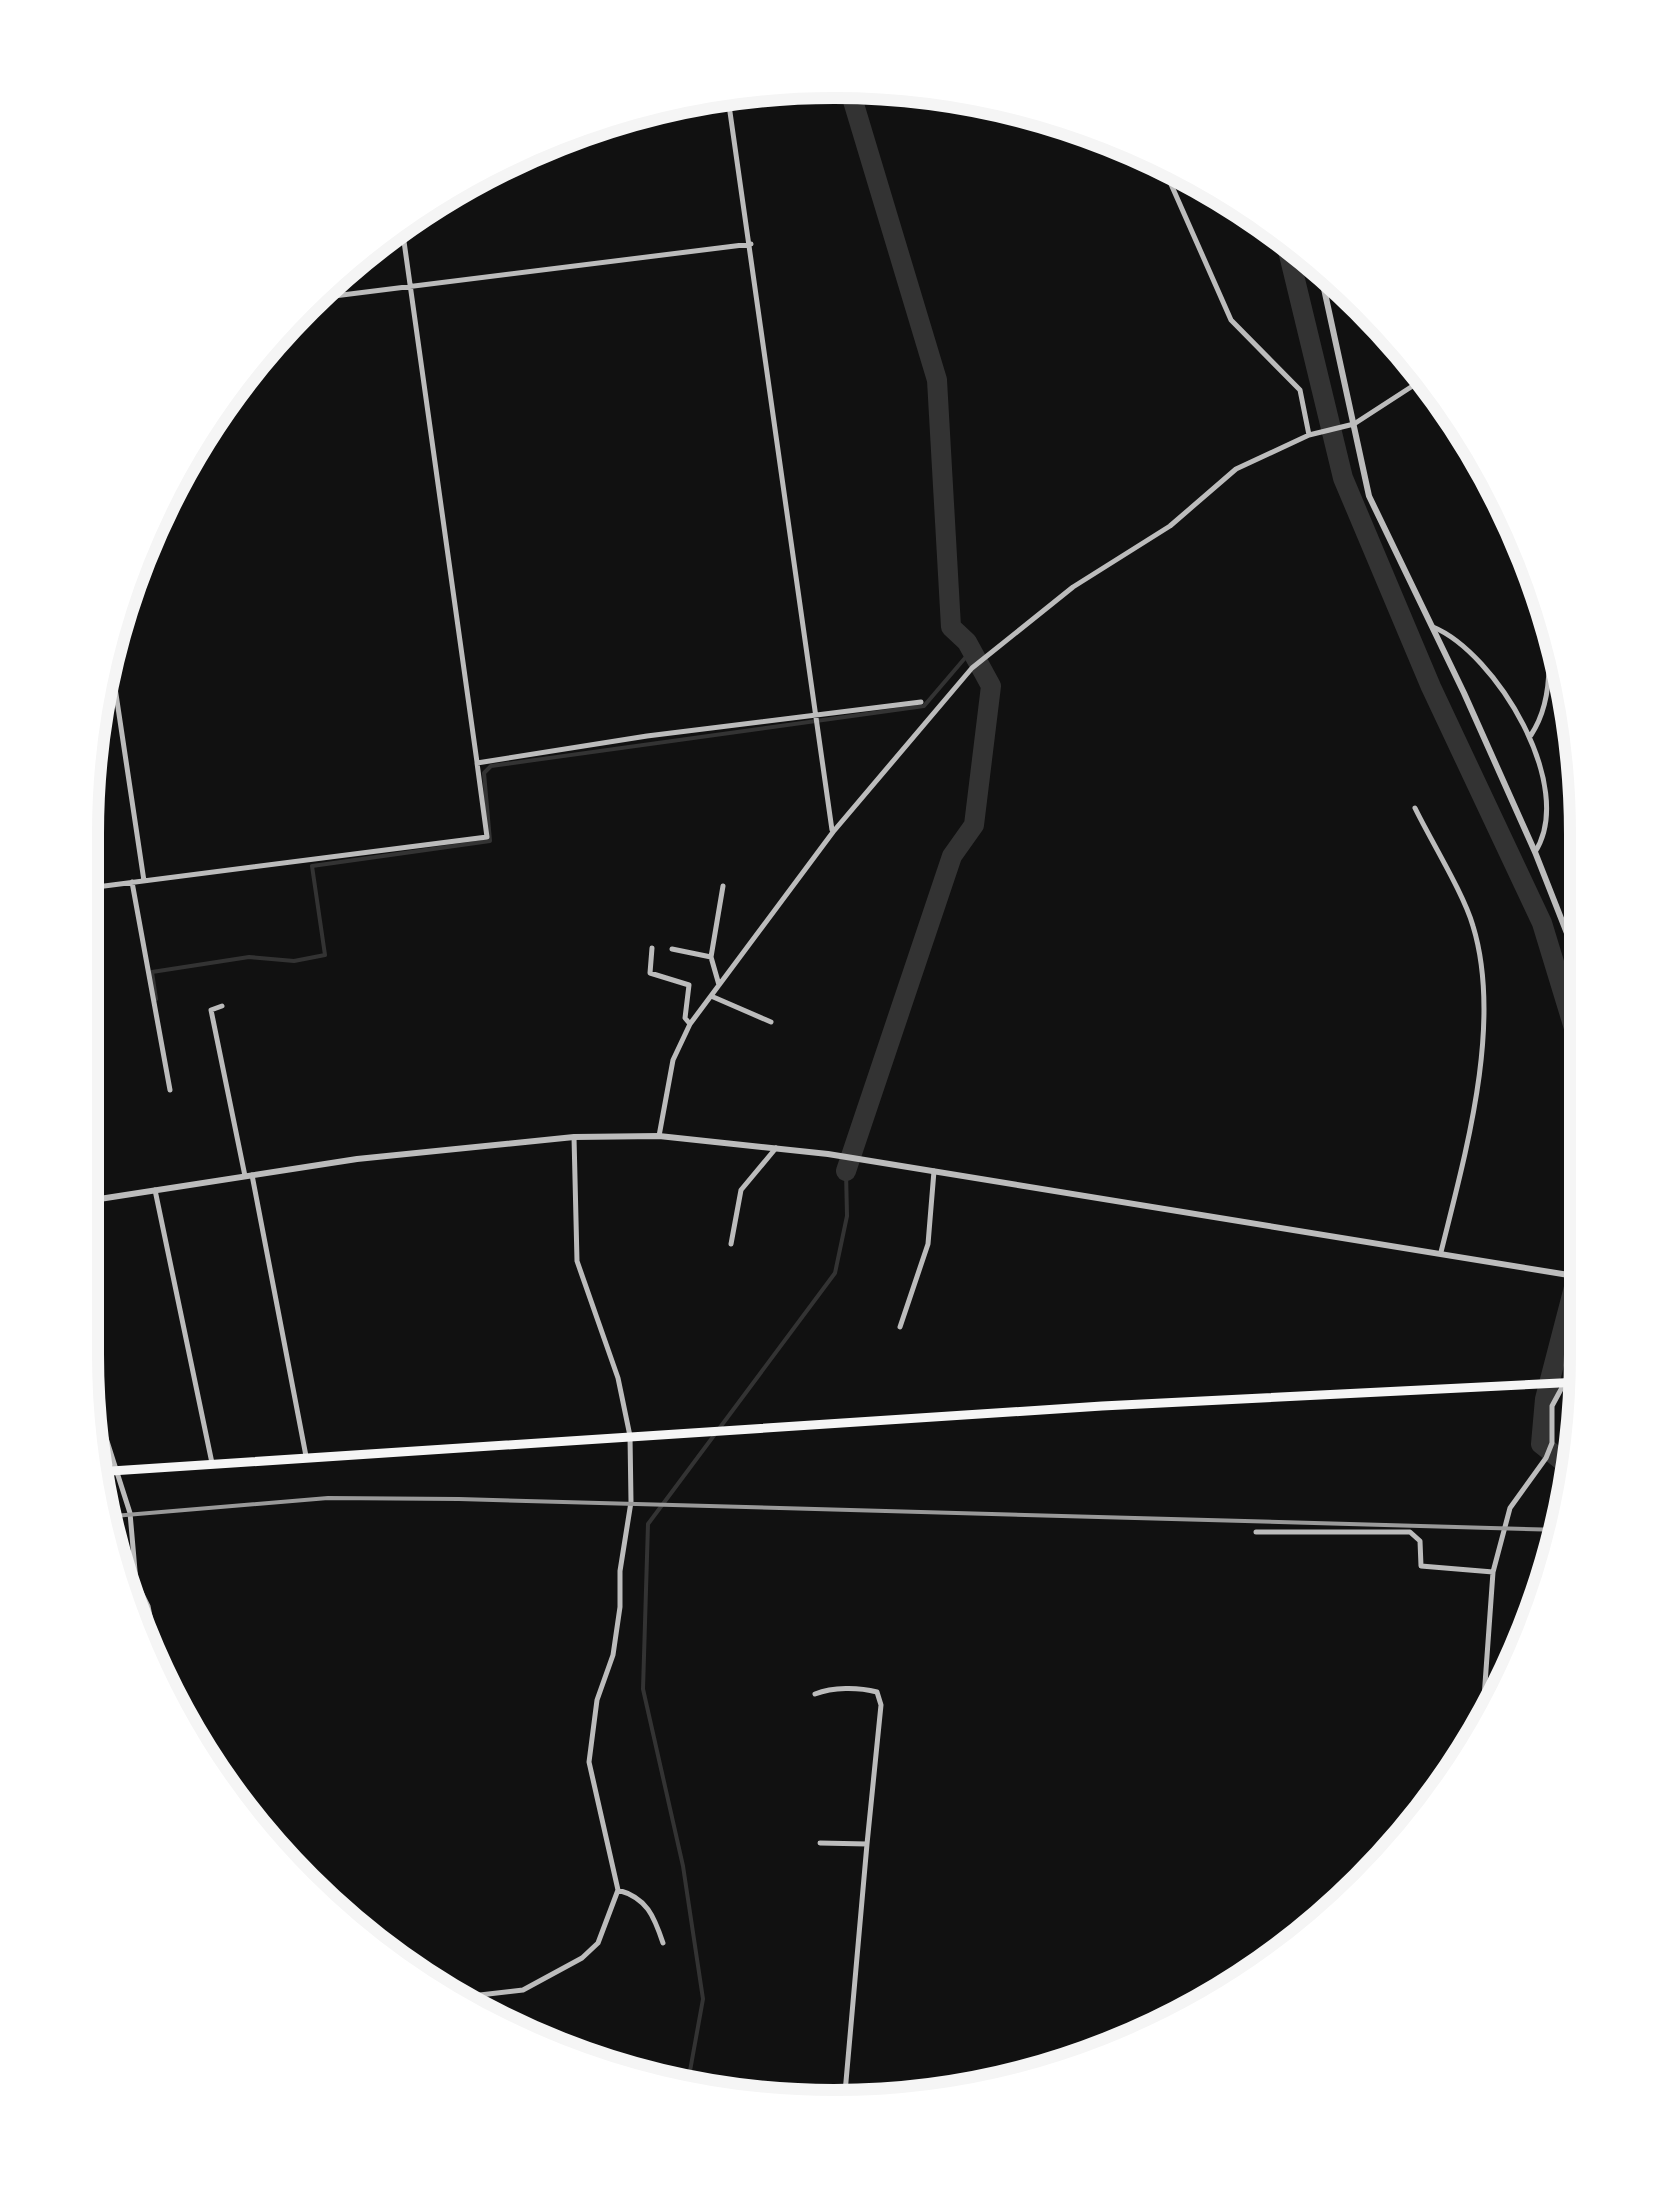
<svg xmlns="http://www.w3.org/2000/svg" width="1667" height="2188" font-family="'Titillium Web',sans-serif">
<rect width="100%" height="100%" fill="#111"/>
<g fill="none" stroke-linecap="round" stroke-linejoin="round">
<path stroke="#333" stroke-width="4" d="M156,999L152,972L249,957L294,961L325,955L312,866L490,841L484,773L491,766L924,706L965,658
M686,2093L703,1999L683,1866L643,1689L648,1524L835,1273L847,1216L846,1171"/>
<path stroke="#333" stroke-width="20" d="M1284,234L1343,478L1431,687L1542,923L1577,1038L1579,1268L1545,1399L1541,1444L1576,1472
M846,1171L952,856L974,825L991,686L967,642L951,627L937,380L847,81"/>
<path stroke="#bcbcbc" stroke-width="5" d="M727,91L832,830
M1159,157L1231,320L1300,390L1309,435
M401,220L477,762
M318,298L751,244
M1433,627C1496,653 1577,787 1535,852
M107,634L144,881
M1531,735C1561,690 1546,624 1539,574
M1415,808C1431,841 1464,894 1473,926C1503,1024 1465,1155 1441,1252
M132,882L170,1090
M81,889L487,837L477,763L647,736L921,702
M652,948L650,973L689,985L685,1018L690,1024
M672,949L711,957
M719,985L711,957L723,886
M711,996L771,1022
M222,1006L211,1010L245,1176
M659,1136L673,1060L690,1024L833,832L972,668L1073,587L1170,526L1236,469L1309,435L1354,424L1428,376
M252,1175L306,1456
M155,1190L212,1463
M731,1244L741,1190L776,1148
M900,1327L928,1244L934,1171
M81,1360L130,1513L136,1582L148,1606L165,1692
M1256,1532H1410L1420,1541L1421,1566L1493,1572
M815,1694C833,1687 858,1687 877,1692L881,1705L867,1844L820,1843
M1459,1775L1484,1698L1493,1572L1510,1508L1546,1458L1552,1443V1406L1580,1354
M618,1890C647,1898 654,1916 663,1943
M316,1896L317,1894
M460,2003L471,1996L523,1990L582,1958L598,1943L618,1890L589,1762L597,1700L613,1655L620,1607V1571L631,1502L630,1436L618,1378L577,1261L574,1137
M844,2104L867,1844"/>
<path stroke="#bcbcbc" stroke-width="6" d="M1318,261L1369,496L1464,693L1535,852L1581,969
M80,1202L357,1159L574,1137L659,1136L828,1154L1581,1277"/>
<path stroke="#f5f5f5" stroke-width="9" d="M96,1472L1102,1406L1580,1382"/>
<path stroke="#9a9a9a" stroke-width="4" d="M102,1517L328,1498L459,1499L1563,1530"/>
</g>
<path d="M0 0H1667V2188H0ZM834 98H834A736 736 0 0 1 1570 834V1354A736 736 0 0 1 834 2090H834A736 736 0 0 1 98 1354V834A736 736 0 0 1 834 98Z" fill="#fff" fill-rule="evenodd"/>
<path fill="none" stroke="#f5f5f5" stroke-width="12" d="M834 98H834A736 736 0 0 1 1570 834V1354A736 736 0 0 1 834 2090H834A736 736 0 0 1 98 1354V834A736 736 0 0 1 834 98Z"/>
</svg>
